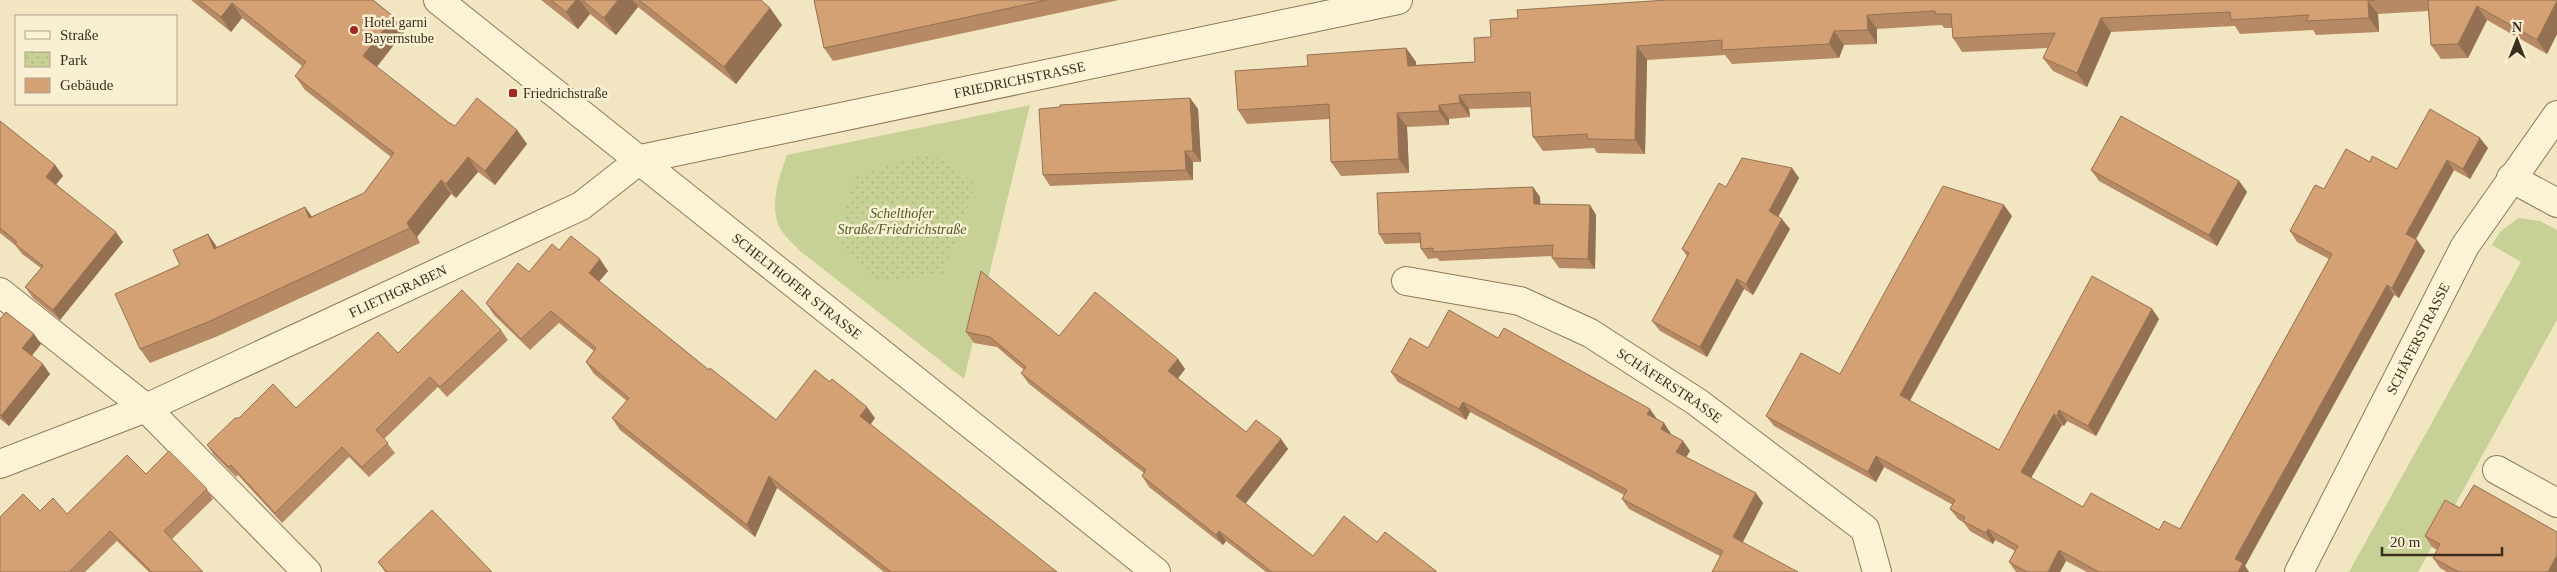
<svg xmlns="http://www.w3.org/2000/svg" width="2557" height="572" font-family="'Times New Roman',serif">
<defs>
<pattern id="park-dots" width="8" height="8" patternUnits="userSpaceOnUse" patternTransform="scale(1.25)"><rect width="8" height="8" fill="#c7d195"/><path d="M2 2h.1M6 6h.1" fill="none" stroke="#acb480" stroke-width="1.8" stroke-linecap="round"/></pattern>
</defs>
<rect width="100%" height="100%" fill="#f2e6c2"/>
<path fill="#c7d195" d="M1030,105L964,379L800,251C792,242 779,232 777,220C771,198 780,175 787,155Z
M2518,218L2540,221L2557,230V320L2418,572H2349L2521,262L2492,245L2500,232Z"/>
<path fill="url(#park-dots)" d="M931,153L976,184L943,275L875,281L837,237L855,176Z"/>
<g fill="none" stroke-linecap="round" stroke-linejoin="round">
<defs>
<g id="minor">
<path id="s1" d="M438,0L1156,572"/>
<path d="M2511,178L2557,203"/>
<path id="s2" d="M1406,281L1520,301L1590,333L1697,402L1865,529L1877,572"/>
<path d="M0,292L146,408L307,572"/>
<path id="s3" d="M0,464L146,408L581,206L641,159L1398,0"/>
<path d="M2497,470L2557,503"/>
<path id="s4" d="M2299,572L2465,246L2557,115"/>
</g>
</defs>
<use href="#minor" stroke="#8e7757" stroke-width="30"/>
<use href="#minor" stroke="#fcf3d7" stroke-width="28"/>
</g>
<path fill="#b68a65" d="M191,0H373L404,32L377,67L448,122L455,126L517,130L527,144L495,185L478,172L456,198L451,194L417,237L420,243L218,336L150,363L140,349L180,265L208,234L217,247L305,207L312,217L364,193L391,157L305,90L295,76L302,66L242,18L231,32Z
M541,0H761L770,8L782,25L736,84L638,7L616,35L590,14L578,29Z
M814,0H1119L833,61L824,48Z
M1667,0H2557V34L2547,54L2487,20L2468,58L2441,59L2431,45L2428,11L2378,14L2379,32L2316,35L2313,30L2240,34L2235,26L2111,32L2087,87L2053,71L2043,58L2048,48L1962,52L1953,38L1952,28H1944L1942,25L1877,29V44L1844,45L1839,58L1732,64L1725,55L1647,60L1645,154L1597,153L1594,148L1543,151L1533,137L1531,107L1469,109L1470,117L1449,119V125L1407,127L1409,173L1341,176L1331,162L1330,119L1247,124L1238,110L1308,66L1406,48L1416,62V65L1475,62L1491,37L1518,18Z
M1190,98L1198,109L1201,162H1193V180L1050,186L1043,175Z
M0,121L55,165L63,176L56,184L123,242L60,320L33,298L25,287L41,268L22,254L16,246L0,233Z
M2488,148L2470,179L2454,170L2416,239L2417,240L2425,251L2399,298L2394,295L2245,566L2249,572H2087L2066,561L2060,572H2016L2009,562L2015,551L1995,540L1993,544L1970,531L1964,523L1958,519L1950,509L1953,505L1884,467L1876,482L1774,426L1766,416L1840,374L2012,216L1910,401L1999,450L2152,309L2159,319L2096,436L2067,421L2064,426L2062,425L2031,478L2083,507L2159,530L2180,529L2329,259L2297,242L2290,231L2324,189L2370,162L2397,169Z
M1792,168L1799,178L1778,216L1790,229L1753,295L1744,289L1707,357L1660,331L1652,321L1687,256L1682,249L1726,187Z
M2091,170L2239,181L2247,192L2217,246L2099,181Z
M1533,187L1540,197V204L1590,205L1596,215L1595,269L1559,268L1552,258L1553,256L1440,261L1437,258L1428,259L1421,249L1420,243L1385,244L1379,234Z
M559,250L608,271L599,281L709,370L776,420L875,418L870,425L1057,572H884L777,488L755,537L620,430L612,418L627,401L594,374L586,362L594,351L559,323L530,350L494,315L486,303Z
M0,319L34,334L41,344L32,356L50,374L9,426L0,419Z
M501,330L508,340L447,397L438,387L384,439L395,453L369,477L349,457L282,523L238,475L236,477L214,455L207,445L239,418L296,408Z
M966,332L1059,336L1178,359L1185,369L1178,378L1246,432L1281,439L1288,449L1245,504L1313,556L1377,542L1437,572H1266L1226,541L1223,545L1149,487L1142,476L1144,473L1029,384L1021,373L1024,370L997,347L974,343Z
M1498,338L1657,419L1664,423L1671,434H1670L1683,441L1690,451L1686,457L1763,503L1743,542L1720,556L1629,509L1622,499L1624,495L1470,412L1466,420L1398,382L1391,372L1428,348Z
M146,474L207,489L213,499L172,539L203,572H149L117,541L85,572H0L40,511L67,514Z
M2460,508L2557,572H2447L2440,568L2433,558L2437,550L2432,547L2425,536Z
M378,562L492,572H385Z"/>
<path fill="#947152" d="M576,0H580L590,14L578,29L566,12Z
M618,0H633L638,7L616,35L604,18Z
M2368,1L2378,14L2379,32L2369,18Z
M2557,1V34L2547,54L2537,40Z
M232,3L242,18L231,32L221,17Z
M2477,6L2487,20L2468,58L2458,44Z
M770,8L782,25L736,84L724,67Z
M1867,15L1877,29V44L1868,30Z
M394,17L404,32L373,71L363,56Z
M2101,18L2111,32L2087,87L2077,73Z
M1834,31L1844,45L1839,58L1829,44Z
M1637,46L1647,60L1645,154L1635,140Z
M1406,48L1416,62L1417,80L1408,66Z
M1459,95L1469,109L1470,117L1460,103Z
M1190,98L1198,109L1201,162L1193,151Z
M1439,105L1449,119V125L1439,111Z
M1397,113L1407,127L1409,173L1399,159Z
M517,130L527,144L495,185L485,171Z
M2480,138L2488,148L2470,179L2463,169Z
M1185,151L1193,162V180L1186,170Z
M468,157L478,172L456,198L446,184Z
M2447,160L2454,170L2413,244L2406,234Z
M55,165L63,176L54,187L46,177Z
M1792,168L1799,178L1776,221L1769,211Z
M441,180L451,194L417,237L420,243L410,228L407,223Z
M2239,181L2247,192L2217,246L2209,235Z
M1533,187L1540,197L1541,214L1534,204Z
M1590,205L1596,215L1595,269L1588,259Z
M2004,205L2012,216L1907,405L1900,395Z
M305,207L315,221L309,218Z
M1782,219L1790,229L1753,295L1746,284Z
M116,232L123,242L60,320L53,310Z
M208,234L218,249H214Z
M2417,240L2425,251L2399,298L2392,288Z
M600,259L608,271L597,284L589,273Z
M1737,279L1744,289L1707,357L1700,347Z
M2387,285L2394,295L2245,566L2249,572H2238L2235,559Z
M2152,309L2159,319L2096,436L2088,426Z
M34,334L41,344L29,358L22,348Z
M1178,359L1185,369L1176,381L1168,371Z
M43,364L50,374L9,426L1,416Z
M1463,402L1470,412L1466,420L1459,409Z
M867,407L875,418L868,428L860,416Z
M1650,409L1657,419L1654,424L1647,414Z
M2059,410L2067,421L2064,426L2057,416Z
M2054,414L2062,425L2028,483L2021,472Z
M1664,423L1671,434L1668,440L1661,429Z
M1281,439L1288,449L1243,507L1236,496Z
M1683,441L1690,451L1683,462L1676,452Z
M1876,456L1884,467L1876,482L1868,472Z
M769,476L777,488L755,537L747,525Z
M1756,493L1763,503L1740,547L1733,537Z
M1988,529L1995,540L1993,544L1986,533Z
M1219,531L1226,541L1223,545L1216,535Z
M2059,550L2066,561L2060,572H2048Z
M2557,555V572H2548Z"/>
<path fill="#d4a175" stroke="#947152" d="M199,0H373L394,17L363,56L448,122L455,126L477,98L517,130L485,171L468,157L446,184L441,180L407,223L410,228L208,322L140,349L115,294L180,265L173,250L208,234L214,249L305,207L309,218L364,193L394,153L295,76L306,62L232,3L221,17Z
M551,0H576L566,12Z
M582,0H618L604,18Z
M639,0H761L770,8L724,67Z
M814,0H1047L824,48Z
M1667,0H2375L2368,1L2369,18L2306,21L2309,15L2231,20L2230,12L2101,18L2077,73L2043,58L2055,33L1953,38L1951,14H1935V11L1867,15L1868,30L1834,31L1829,44L1722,50V40L1637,46L1635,140L1588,139L1587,134L1533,137L1530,92L1459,95L1460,103L1439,105V111L1397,113L1399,159L1331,162L1329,104L1238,110L1235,71L1308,66L1307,55L1406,48L1408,66L1475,62L1474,38L1491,37L1490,20L1518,18L1517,10Z
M2428,0H2557V1L2537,40L2477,6L2458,44L2431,45Z
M1190,98L1193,151H1185L1186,170L1043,175L1039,109L1060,107V105Z
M2430,109L2480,138L2463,169L2447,160L2406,234L2417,240L2392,288L2387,285L2235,559L2243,563L2238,572H2099L2059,550L2048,572H2027L2009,562L2018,546L1988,529L1986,533L1963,521L1965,517L1950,509L1955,500L1876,456L1868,472L1766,416L1801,353L1840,374L1943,186L2004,205L1900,395L1999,450L2092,276L2152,309L2088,426L2059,410L2057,416L2054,414L2021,472L2083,507L2091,493L2159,530L2164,521L2180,529L2332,254L2290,231L2315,185L2324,189L2346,149L2370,162L2372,156L2397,169Z
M2121,116L2239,181L2209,235L2091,170Z
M0,121L55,165L46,177L116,232L53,310L25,287L43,266L15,244L17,242L0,228Z
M1742,158L1792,168L1769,211L1782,219L1746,284L1737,279L1700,347L1652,321L1689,253L1682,249L1719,183L1726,187Z
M1533,187L1534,204L1590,205L1588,259L1552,258L1553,245L1433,252V248L1421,249L1420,233L1379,234L1377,193Z
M571,236L600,259L589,273L709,370L710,368L776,420L815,370L830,382L832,379L867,407L860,416L1057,572H891L769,476L747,525L612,418L629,398L586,362L596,348L551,311L521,339L486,303L518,263L529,272L552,244L559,250Z
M981,271L1059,336L1095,292L1178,359L1168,371L1246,432L1256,420L1281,439L1236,496L1313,556L1344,516L1377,542L1385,532L1436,571V572H1272L1219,531L1216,535L1142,476L1146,470L1021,373L1026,367L990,337L966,332Z
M462,290L501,330L440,387L430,377L376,430L388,443L362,467L342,447L275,513L231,465L229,467L207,445L235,418H239L273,384L296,408L378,332L398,353Z
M1449,310L1498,338L1504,328L1650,409L1647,414L1664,423L1661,429L1683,441L1676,452L1756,493L1733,537L1798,572H1712L1723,551L1622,499L1627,490L1463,402L1459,409L1391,372L1410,338L1428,348Z
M6,312L34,334L22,348L43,364L1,416L0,415V319Z
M169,451L207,489L164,531L203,572H152L110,531L69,572H0V517L23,494L40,511L53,498L67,514L127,455L146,474Z
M2474,485L2557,532V555L2548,572H2459L2433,558L2440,544L2425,536L2445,500L2460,508Z
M432,510L492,572H387L378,562Z"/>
<g fill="#a32721" stroke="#f9f0d3" stroke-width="2">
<circle cx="354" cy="30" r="5"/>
<rect x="508" y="88" width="10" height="10" rx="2.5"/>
</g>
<g text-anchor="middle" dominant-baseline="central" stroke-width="5" stroke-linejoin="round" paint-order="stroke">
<g font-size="14" fill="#3c2e1d" stroke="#f9f0d3" text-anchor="start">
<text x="364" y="22">Hotel garni<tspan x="364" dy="16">Bayernstube</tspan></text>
<text x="523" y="93">Friedrichstraße</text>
</g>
<g font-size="14" fill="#3c2e1d" stroke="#f9f0d3">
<text stroke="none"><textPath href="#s3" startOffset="1099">FRIEDRICHSTRASSE</textPath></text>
<text stroke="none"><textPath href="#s1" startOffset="459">SCHELTHOFER STRASSE</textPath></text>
<text stroke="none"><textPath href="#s3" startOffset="434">FLIETHGRABEN</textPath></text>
<text stroke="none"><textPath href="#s4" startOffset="262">SCHÄFERSTRASSE</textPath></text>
<text stroke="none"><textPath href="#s2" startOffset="288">SCHÄFERSTRASSE</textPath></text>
</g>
<g font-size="14" font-style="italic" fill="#495b21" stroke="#f9f0d3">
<text x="902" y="213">Schelthofer<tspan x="902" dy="16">Straße/Friedrichstraße</tspan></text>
</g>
</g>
<rect x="15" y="15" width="162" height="90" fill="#f9f0d3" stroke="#ada28a"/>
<rect x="25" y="31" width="25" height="8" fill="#fcf3d7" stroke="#ada28a"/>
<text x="60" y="40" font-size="15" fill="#3c2e1d">Straße</text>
<rect x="25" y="52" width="25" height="15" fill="url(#park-dots)" stroke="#ada28a"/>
<text x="60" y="65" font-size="15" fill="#3c2e1d">Park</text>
<rect x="25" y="78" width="25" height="15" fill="#d4a175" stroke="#ada28a"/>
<text x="60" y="90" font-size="15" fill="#3c2e1d">Gebäude</text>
<g transform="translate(2517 40)" stroke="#f9f0d3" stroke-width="4" paint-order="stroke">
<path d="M0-4L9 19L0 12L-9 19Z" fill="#3c2e1d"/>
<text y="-8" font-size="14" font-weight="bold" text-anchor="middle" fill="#3c2e1d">N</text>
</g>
<path d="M2382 547v8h120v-8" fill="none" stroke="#3c2e1d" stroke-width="2.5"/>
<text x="2390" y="547" font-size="15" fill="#3c2e1d" stroke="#f9f0d3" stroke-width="4" paint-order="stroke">20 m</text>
</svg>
